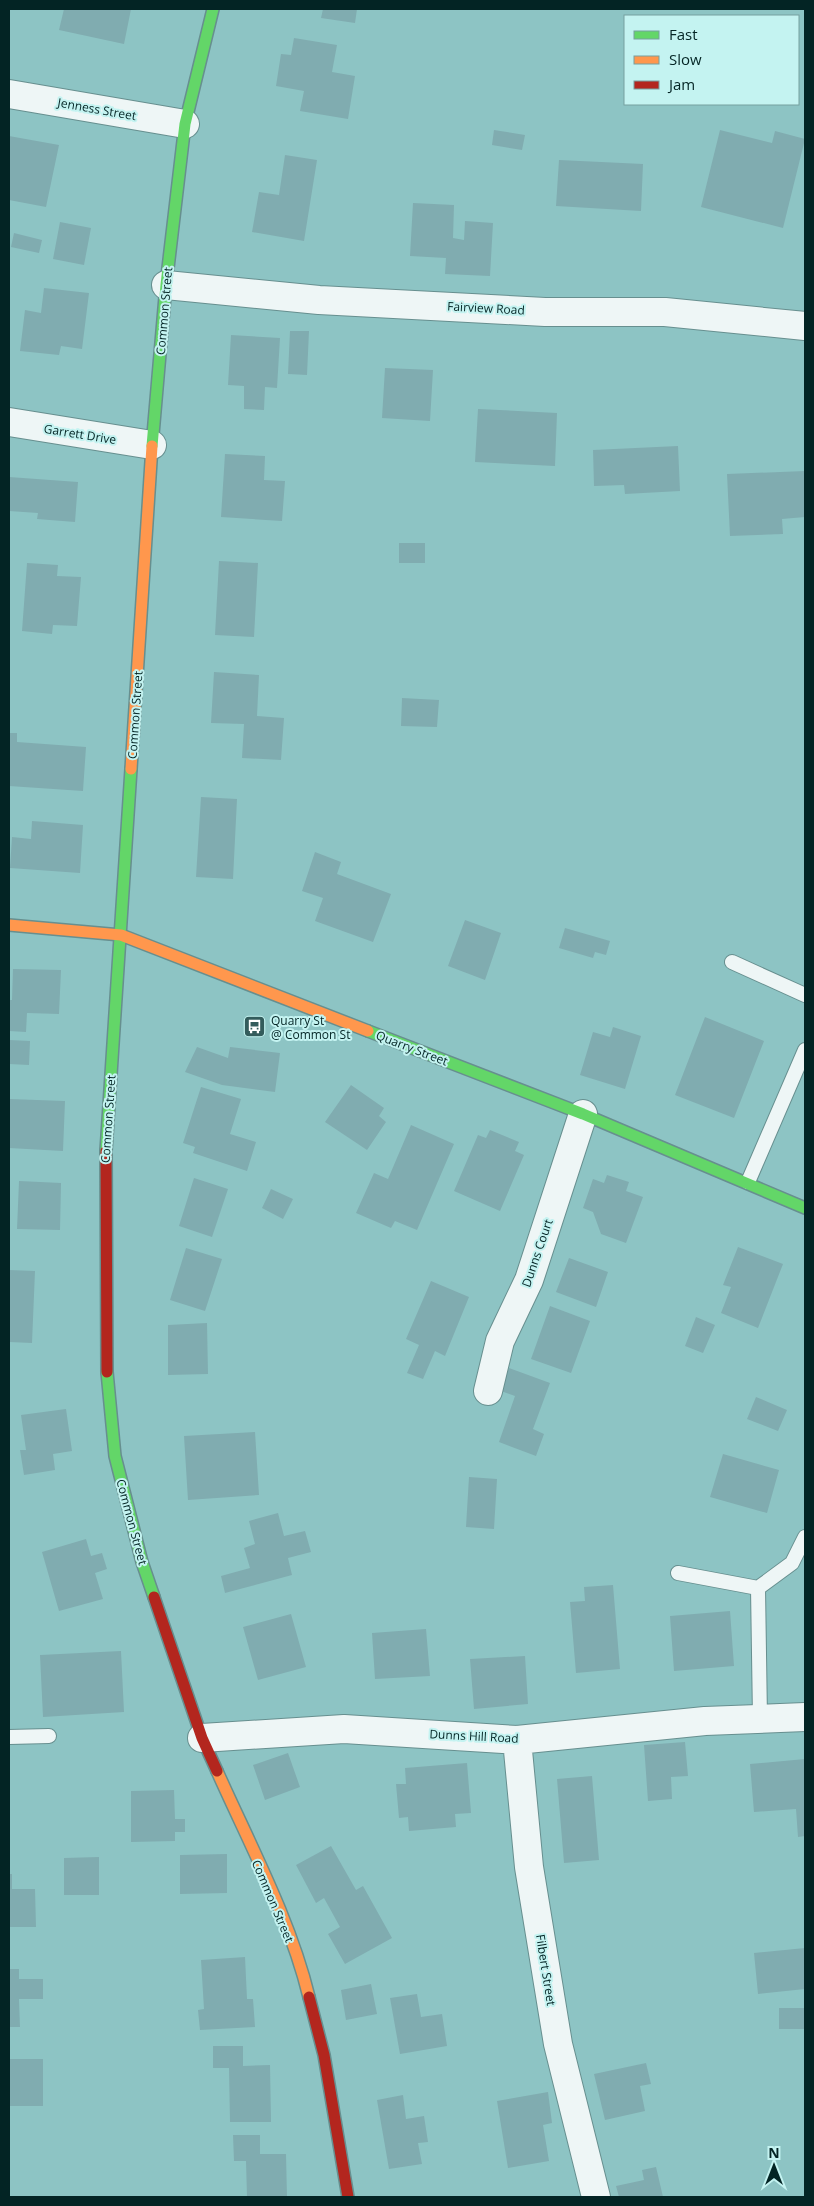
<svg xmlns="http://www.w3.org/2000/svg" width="814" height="2206" font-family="'Open Sans',sans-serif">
<rect width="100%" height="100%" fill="#8dc4c4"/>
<path fill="#80acb0" d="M64,9H131L124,44L59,30Z
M323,9H357L355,23L321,18Z
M294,38L337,45L332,72L355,76L348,119L300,111L304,91L276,86L281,54L291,55Z
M494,130L525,135L522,150L492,145Z
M720,130L772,143L775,131L805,139L783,228L701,207Z
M9,136L59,145L46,207L9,200Z
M285,155L317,160L304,241L252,232L259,192L279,195Z
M559,160L643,164L641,211L556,206Z
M413,203L454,205L453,238L464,240L465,221L493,223L490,276L445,274L446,258L410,256Z
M60,222L91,228L84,265L53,259Z
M14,233L42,240L39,253L11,247Z
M44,288L89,293L82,349L61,346L59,355L20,351L25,310L41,313Z
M290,331H309L307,375L288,374Z
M231,335L280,338L277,388L265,387L264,410L244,409V386L228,385Z
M385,368L433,370L430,421L382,418Z
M478,409L557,413L555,466L475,462Z
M678,446L680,491L625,494L624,485L594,486L593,450Z
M225,454L265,456L264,480L285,481L282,521L221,517Z
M805,471V517L782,519L783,534L730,536L727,474Z
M9,477L78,482L75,522L37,519L38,513L9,511Z
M399,543H425V563H399Z
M219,561L258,563L254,637L215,635Z
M27,563L58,565L57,576L81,577L77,626L53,625L52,634L22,631Z
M214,672L259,675L257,716L284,718L281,760L242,758L244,724L211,723Z
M402,698L439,700L437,727L401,726Z
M9,733H17V742L86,747L83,791L9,786Z
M201,797L237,799L233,879L196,877Z
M32,821L83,825L80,873L10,868L12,837L31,839Z
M315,852L341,862L337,874L391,894L373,942L315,921L323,898L302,891Z
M465,920L501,933L485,980L448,966Z
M565,928L610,941L606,955L595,952L593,958L559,948Z
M13,969L61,970L59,1014L27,1013L26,1032L9,1031V1000H12Z
M705,1017L764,1041L734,1118L675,1095Z
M613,1027L641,1036L625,1089L580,1075L593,1032L610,1037Z
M9,1040L30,1041L29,1065L9,1064Z
M197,1047L228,1058L230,1047L280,1053L275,1092L222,1085L185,1072Z
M351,1085L384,1108L379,1116L386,1122L367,1150L325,1122Z
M201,1087L241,1099L230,1134L256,1142L247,1171L193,1153L195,1147L183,1143Z
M9,1099L65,1101L63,1151L9,1148Z
M411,1125L454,1144L417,1230L395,1221L391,1228L356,1213L374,1173L388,1179Z
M490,1130L519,1142L515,1151L524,1155L500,1211L454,1191L478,1135L486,1138Z
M607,1175L629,1182L626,1191L643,1197L626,1243L601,1234L593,1212L583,1208L593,1179L604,1183Z
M194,1178L228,1189L212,1237L179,1226Z
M19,1181L61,1183L60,1230L17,1229Z
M271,1189L293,1199L283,1219L262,1208Z
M738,1247L783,1264L758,1328L721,1313L731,1287L723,1285Z
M186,1248L222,1259L205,1311L170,1300Z
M569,1258L608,1272L596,1307L556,1292Z
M9,1270L35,1271L32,1343L9,1342Z
M431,1281L469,1297L445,1356L435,1351L423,1379L407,1373L419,1345L406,1339Z
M550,1306L590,1321L571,1373L531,1359Z
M696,1317L715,1325L703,1353L685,1346Z
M207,1323L208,1374L168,1375V1325Z
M509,1368L550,1383L533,1429L544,1434L536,1456L499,1442L515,1396L501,1391Z
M756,1397L787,1410L778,1431L747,1419Z
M66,1409L72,1451L53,1454L55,1470L24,1475L20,1450H26L21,1415Z
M255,1432L259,1495L188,1500L184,1436Z
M723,1454L779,1470L767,1513L710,1497Z
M469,1477L497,1479L494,1529L466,1527Z
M278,1513L284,1536L305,1531L311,1552L288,1558L292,1575L225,1593L221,1576L250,1568L244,1548L255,1544L249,1521Z
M86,1539L91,1556L102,1553L107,1569L95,1573L103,1599L59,1611L42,1552Z
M613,1585L620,1669L576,1673L570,1602L585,1601L584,1587Z
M730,1611L734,1666L674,1671L670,1616Z
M291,1614L306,1667L258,1680L243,1627Z
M426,1629L430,1676L375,1679L372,1633Z
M121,1651L124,1712L43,1717L40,1655Z
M525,1656L528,1704L474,1709L470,1659Z
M685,1742L688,1776L671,1777L672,1799L648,1801L644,1745Z
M288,1753L300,1787L265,1800L253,1765Z
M805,1759V1836L798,1837L796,1809L754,1812L750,1764Z
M467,1763L471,1813L455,1814L456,1827L409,1831L408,1817L399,1818L396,1784H406L405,1768Z
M592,1776L599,1860L564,1863L557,1779Z
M174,1790L175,1819H185V1832H175V1841L131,1842V1791Z
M331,1846L356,1890L363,1886L392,1938L345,1964L328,1934L340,1927L324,1898L316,1903L296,1865Z
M227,1854V1893L180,1894V1855Z
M99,1857V1895H64V1858Z
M9,1874H12V1889H35L36,1927H9Z
M805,1948V1989L758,1994L754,1953Z
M245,1957L247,1999H253L255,2027L200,2030L198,2010L204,2009L201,1960Z
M9,1969H19V1979H43V1999H19L20,2027H9Z
M371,1984L377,2014L346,2020L341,1990Z
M417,1994L421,2017L442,2014L447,2046L400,2054L390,1998Z
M779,2008H805V2029H779Z
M213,2046H243V2066L270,2065L271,2122H230L229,2068H213Z
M9,2059H43V2106H9Z
M646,2063L651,2084L640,2086L645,2111L605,2120L594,2074Z
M548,2092L552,2123L543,2125L549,2161L508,2168L497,2101Z
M403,2095L406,2119L424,2116L428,2142L418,2143L422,2164L389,2169L377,2100Z
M233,2135H260V2154H286L287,2197H247L246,2161H234Z
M656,2167L663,2197H619L616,2186L644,2180L642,2170Z"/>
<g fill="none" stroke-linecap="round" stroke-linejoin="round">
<defs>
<path id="lane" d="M732,962L805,995
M748,1182L805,1050
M678,1573L758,1588L760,1719
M758,1588L792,1563L805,1537
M9,1737L49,1736"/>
<path id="street" d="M9,94L185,124
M166,285L319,300L545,312H665L805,326
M9,422L152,445
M488,1391L500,1341L529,1280L583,1114
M202,1738L344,1729L517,1740L705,1721L805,1717
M517,1740L529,1867L558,2044L596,2197"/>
<path id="fast" d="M152,446L166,285L185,124L213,9
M368,1031L583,1114L805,1208
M106,1151L131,769
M107,1372L115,1456L142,1562L154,1597"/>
<path id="slow" d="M131,769L152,446
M9,925L121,935L368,1031
M217,1771C250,1845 290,1919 309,1997"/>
<path id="jam" d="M106,1151L107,1372
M154,1597L202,1738L217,1771
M309,1997L324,2055L348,2197"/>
</defs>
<use href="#lane" stroke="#678f8f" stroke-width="16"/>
<use href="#street" stroke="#678f8f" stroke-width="30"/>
<use href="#fast" stroke="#678f8f" stroke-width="14"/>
<use href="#slow" stroke="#678f8f" stroke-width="14"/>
<use href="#jam" stroke="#678f8f" stroke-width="14"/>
<use href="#lane" stroke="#eef6f6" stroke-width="14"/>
<use href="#street" stroke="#eef6f6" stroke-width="28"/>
<use href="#fast" stroke="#63d668" stroke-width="11"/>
<use href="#slow" stroke="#ff974d" stroke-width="11"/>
<use href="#jam" stroke="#b3261e" stroke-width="11"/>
</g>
<defs>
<symbol id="bus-square" viewBox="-11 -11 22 22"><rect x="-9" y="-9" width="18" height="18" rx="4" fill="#335c5c" stroke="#c4f3f1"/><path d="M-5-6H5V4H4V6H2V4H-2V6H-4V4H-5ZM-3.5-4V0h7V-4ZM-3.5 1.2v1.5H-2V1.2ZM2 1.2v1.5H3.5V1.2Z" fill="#fff"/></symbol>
</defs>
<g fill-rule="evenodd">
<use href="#bus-square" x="242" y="1014" width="25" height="25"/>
</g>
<g text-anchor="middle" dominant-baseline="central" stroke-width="4" stroke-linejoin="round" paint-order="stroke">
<g font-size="12" fill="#032424" stroke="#c4f3f1">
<text transform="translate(97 109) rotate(10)">Jenness Street</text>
<text transform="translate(486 308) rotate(3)">Fairview Road</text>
<text transform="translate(164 311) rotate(-85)">Common Street</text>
<text transform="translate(80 434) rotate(9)">Garrett Drive</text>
<text transform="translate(135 715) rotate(-86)">Common Street</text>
<text transform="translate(412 1048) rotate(21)">Quarry Street</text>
<text transform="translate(108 1119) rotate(-86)">Common Street</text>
<text transform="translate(537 1253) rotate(-71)">Dunns Court</text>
<text transform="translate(132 1522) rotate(75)">Common Street</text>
<text transform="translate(474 1736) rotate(3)">Dunns Hill Road</text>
<text transform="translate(273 1901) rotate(67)">Common Street</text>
<text transform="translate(546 1970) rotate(81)">Filbert Street</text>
</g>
<g font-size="12" fill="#032424" stroke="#c4f3f1" text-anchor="start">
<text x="271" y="1020">Quarry St<tspan x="271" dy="14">@ Common St</tspan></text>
</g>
</g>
<rect width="814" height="2206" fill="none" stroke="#032424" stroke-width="20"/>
<rect x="624" y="15" width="175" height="90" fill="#c4f3f1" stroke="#77a09f"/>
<rect x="634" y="31" width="25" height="8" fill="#63d668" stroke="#77a09f"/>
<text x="669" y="40" font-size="15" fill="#032424">Fast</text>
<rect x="634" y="56" width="25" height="8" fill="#ff974d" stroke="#77a09f"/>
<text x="669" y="65" font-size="15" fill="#032424">Slow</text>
<rect x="634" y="81" width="25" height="8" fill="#b3261e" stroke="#77a09f"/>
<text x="669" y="90" font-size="15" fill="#032424">Jam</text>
<g transform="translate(774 2166)" stroke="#c4f3f1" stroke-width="4" paint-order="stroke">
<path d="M0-4L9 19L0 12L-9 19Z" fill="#032424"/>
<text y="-8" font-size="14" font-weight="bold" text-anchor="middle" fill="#032424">N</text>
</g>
</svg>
